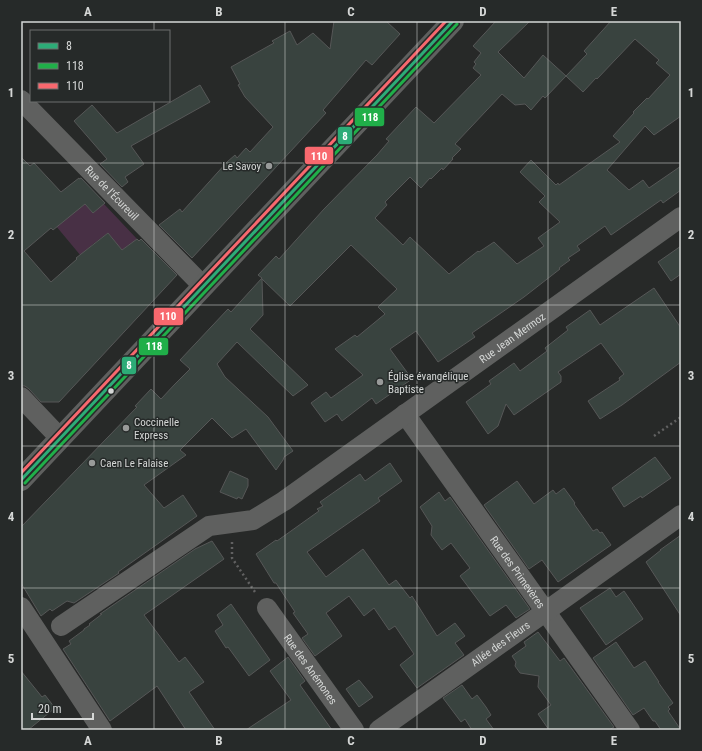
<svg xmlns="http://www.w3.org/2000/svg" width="702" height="751" font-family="'Roboto Condensed',sans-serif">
<rect width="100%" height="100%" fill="#272928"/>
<path fill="#483045" d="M63,190L80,208L85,204L93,213L104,204L137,239L122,250L108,233L93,244L81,256L41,208Z"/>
<path fill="#39433f" stroke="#565757" d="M334,21H386L400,34L372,65L366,60L323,110L326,113L192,258L159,225L180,209L182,212L227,162L235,155L237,158L246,148L250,152L273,127L245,97L238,85L240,84L231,67L274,43L272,41L290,31L297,45L313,33L330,49Z
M496,21H530L498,52L524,78L543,55L566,76L545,98L543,96L531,110L525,104L515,105L502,94L455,144L461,149L452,158L453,159L443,170L442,168L431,179L430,178L421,188L410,177L385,202L387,205L375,218L403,245L410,237L449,274L478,251L479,252L494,242L517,264L544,246L538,238L560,222L539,202L545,196L520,172L531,160L556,185L558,183L559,185L620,142L613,136L634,113L633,112L647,98L648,99L670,75L656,63L659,60L635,39L597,79L596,78L583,92L566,76L587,54L584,51L611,21H681V116L654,135L645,126L607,170L629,190L643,180L649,188L681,166V190L663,203L661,200L611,235L605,226L577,246L580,250L568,258L570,260L559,268L560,269L524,297L472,333L475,337L438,362L416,331L390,349L412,379L376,404L372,398L342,421L337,414L325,422L311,403L326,392L331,398L363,375L335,349L355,335L357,337L385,314L378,307L397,289L351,245L290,306L262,279L263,315L250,329L308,385L293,396L237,342L217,364L225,377L268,417L293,451L284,457L283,460L276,470L246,429L232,438L212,418L180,450L186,455L144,485L164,508L183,495L197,516L118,572L119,573L74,603L67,601L52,611L50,609L41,616L21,583V527L137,407L135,406L151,389L161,399L175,384L190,369L180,360L228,309L231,312L262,278L258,275L276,256L279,259L324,209L377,155L389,141L386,139L416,107L434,123L481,75L473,68L476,64L474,62L481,53L473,46Z
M200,85L210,102L131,146L144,164L125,177L128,182L122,187L100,164L107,159L74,121L92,105L117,133Z
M21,157L30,166L34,163L61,192L79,178V179L81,178L105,203L93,213L85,204L53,230L51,228L24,251L51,282L77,259L76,258L108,233L122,250L137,239L139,241L141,239L177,275L59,402H41L29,389L25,386H21Z
M681,246V274L671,281L658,262Z
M654,288L681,328V362L622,405L600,419L588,401L620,380L619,378L624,374L601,343L558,372L561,376V382L514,415L506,404L498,426L488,434L466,402L491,384L489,381L514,363L520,371L547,351L545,348L568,330L566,327L590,310L600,325Z
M655,457L671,478L642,498L641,496L624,507L612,488Z
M390,463L402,481L378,498L380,501L307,552L326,577L363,549L389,585L396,580L410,598L412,596L437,636L455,623L465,636L455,643L464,655L417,688L400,665L414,654L395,626L389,630L374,608L364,616L349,596L326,613L342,636L315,656L302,638L308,634L293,613L295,612L276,583H274L256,554L276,540L277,541L319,511L317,509L323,506L320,502L360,474L365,481Z
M230,471L248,479V486L242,499L238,497L237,499L220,492Z
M517,481L534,504L553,490L556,494L564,488L575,503L574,504L593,531L597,529L600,533L602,532L611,545L558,582L542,560L529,569L484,505Z
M439,492L445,501L450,497L530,609L516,618L506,605L490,616L460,576L470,568L451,543L442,550L431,535L432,526L420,507Z
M681,535V616L646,562L661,550H660Z
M212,541L224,559L144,615L179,662L185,657L204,682L189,692L215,730H186L157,686L110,721L63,649L71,644L69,641L84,630V629L90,625L89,624L102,614H100L195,549Z
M610,588L616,597L624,591L643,619L606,645L580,608Z
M231,604L270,660L249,676L228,647L226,648L215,631L223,625L217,615Z
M538,632L560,661L564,658L614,727L609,730H549L538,714L551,705L538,687L539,676L520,673L515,666L516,662L512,656L526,646L524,642Z
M616,642L634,668L645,661L659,682H658L673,703L668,707L670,709L668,711L681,730H661L655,721H653L644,708L633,715L593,658Z
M288,657L305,681L300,685L332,730H246L291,700L270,671Z
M21,671L42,697L45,695L55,708L28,730H21Z
M359,680L373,697L359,707L346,689Z
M462,685L472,699L477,695L486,707L491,715L486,719L494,730H472L465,719L461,722L443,698Z"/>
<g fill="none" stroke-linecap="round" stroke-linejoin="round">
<path stroke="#616161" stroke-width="2.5" stroke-dasharray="2 3" stroke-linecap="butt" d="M654,436L681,417
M232,542V558L255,592"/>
<g stroke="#5f605f" stroke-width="20">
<path id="s1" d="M21,100L203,286"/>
<path d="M21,397L60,438"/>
<path id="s2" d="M405,414L630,730"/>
<path d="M21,607L102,730"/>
<path id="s3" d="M267,608L354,730"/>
<path id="s4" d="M61,626L209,526L253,520L284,501L681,217"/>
<path id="s5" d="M379,730L681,515"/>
</g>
<path stroke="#5f605f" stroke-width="22" d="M21,480L453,21"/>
<defs>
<path id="bus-1" d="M21,480L453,21"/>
<path id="bus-2" d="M25,483L457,24"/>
<path id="bus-3" d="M21,473L446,21"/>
</defs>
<use href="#bus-1" stroke="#262a29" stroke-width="6"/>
<use href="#bus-2" stroke="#262a29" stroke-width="6"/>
<use href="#bus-3" stroke="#262a29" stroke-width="6"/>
<use href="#bus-1" stroke="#2dac77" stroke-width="3"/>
<use href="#bus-2" stroke="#20af49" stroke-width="3"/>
<use href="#bus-3" stroke="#f8686e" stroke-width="3"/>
</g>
<path fill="none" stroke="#d5d7d6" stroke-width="1" stroke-opacity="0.55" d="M154,21V31M285,21V730M417,21V730M548,21V730M154,101V730M21,163H681M21,305H681M21,446H681M21,588H681"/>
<g fill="#989a99" stroke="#262a29" stroke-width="1.5">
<circle cx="269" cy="166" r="4"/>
<circle cx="380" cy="382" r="4"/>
<circle cx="126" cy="428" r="4"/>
<circle cx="92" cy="463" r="4"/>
</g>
<circle fill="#d5d7d6" stroke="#262a29" stroke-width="1.5" cx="111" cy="391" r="3.5"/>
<g text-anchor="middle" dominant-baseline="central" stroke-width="3" stroke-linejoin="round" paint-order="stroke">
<g font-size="11" fill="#d5d7d6" stroke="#262a29" text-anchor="start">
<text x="261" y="166" text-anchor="end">Le Savoy</text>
<text x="388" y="376">Église évangélique<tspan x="388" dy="13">Baptiste</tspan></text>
<text x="134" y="422">Coccinelle<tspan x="134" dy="13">Express</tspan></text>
<text x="100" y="463">Caen Le Falaise</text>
</g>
<g font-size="11" fill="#d5d7d6" stroke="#262a29">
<text stroke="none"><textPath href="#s1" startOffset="130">Rue de l'Écureuil</textPath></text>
<text stroke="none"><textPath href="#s4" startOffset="540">Rue Jean Mermoz</textPath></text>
<text stroke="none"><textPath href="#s2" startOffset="194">Rue des Primevères</textPath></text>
<text stroke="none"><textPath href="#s5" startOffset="149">Allée des Fleurs</textPath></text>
<text stroke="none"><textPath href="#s3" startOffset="75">Rue des Anémones</textPath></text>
</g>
</g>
<g stroke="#262a29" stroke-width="1.5">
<rect x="354" y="107" width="31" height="20" rx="4" fill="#20af49"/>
<rect x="337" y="126" width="16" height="19" rx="4" fill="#2dac77"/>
<rect x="304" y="146" width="30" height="19" rx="4" fill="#f8686e"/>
<rect x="153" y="307" width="31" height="19" rx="4" fill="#f8686e"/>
<rect x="138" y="337" width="31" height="19" rx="4" fill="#20af49"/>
<rect x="121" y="356" width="16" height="19" rx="4" fill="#2dac77"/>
</g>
<g font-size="11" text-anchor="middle" font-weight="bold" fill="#fff">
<text x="370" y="121">118</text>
<text x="345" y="140">8</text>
<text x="319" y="160">110</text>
<text x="168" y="320">110</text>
<text x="154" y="350">118</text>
<text x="129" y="369">8</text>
</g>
<rect width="702" height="751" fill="none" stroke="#262a29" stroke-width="44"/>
<rect x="30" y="30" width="140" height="72" fill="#262a29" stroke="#6c6f6e"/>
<rect x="38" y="43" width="20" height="6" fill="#2dac77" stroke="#6c6f6e"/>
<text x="66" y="50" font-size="12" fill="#d5d7d6">8</text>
<rect x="38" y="63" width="20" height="6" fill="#20af49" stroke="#6c6f6e"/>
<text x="66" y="70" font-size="12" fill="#d5d7d6">118</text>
<rect x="38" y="83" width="20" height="6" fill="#f8686e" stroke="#6c6f6e"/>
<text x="66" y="90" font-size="12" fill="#d5d7d6">110</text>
<path d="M32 713v6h61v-6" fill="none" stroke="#d5d7d6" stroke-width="2"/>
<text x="38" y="713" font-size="12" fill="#d5d7d6" stroke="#262a29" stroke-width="3" paint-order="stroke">20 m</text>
<rect x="22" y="22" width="658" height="707" fill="none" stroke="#d5d7d6" stroke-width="1.5"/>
<g font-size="13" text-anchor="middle" font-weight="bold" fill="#d5d7d6">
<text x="88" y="16">A</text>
<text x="219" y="16">B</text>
<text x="351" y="16">C</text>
<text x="483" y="16">D</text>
<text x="614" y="16">E</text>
<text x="11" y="97">1</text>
<text x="691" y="97">1</text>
<text x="11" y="239">2</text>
<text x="691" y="239">2</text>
<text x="11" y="380">3</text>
<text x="691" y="380">3</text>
<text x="11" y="521">4</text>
<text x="691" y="521">4</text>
<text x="11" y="663">5</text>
<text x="691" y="663">5</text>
<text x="88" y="745">A</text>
<text x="219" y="745">B</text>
<text x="351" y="745">C</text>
<text x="483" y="745">D</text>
<text x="614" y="745">E</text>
</g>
</svg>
